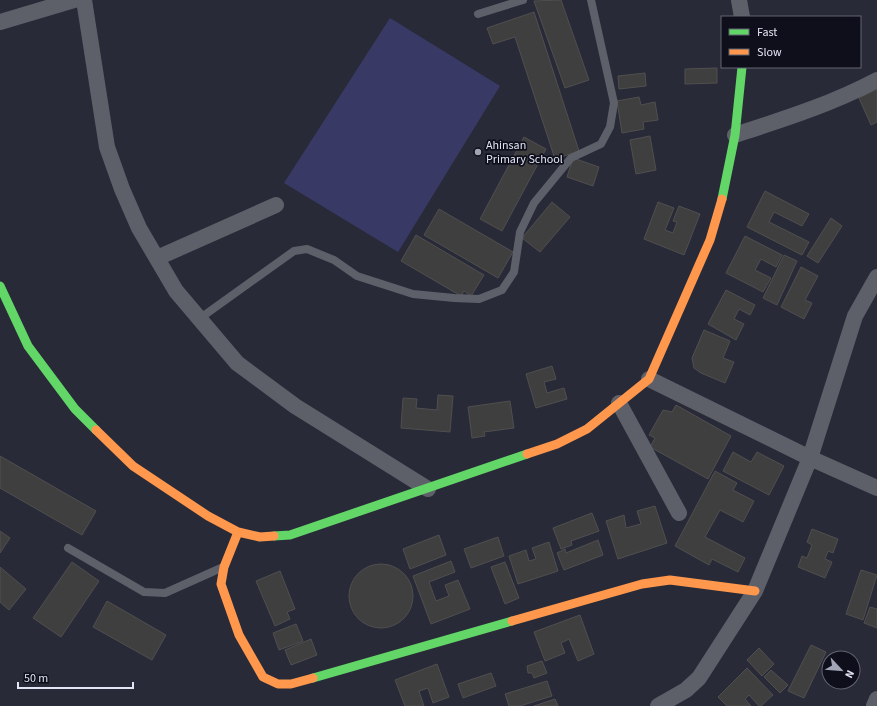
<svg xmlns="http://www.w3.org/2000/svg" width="877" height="706" font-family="'Source Sans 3',sans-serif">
<rect width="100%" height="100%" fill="#282a38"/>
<path fill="#383a65" d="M390,18L500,86L398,252L284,183Z"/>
<path fill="#403f40" stroke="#504f4f" d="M561,0L589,80L565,88L534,1Z
M534,12L579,151L555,159L515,37L493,44L487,28Z
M717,68V83L685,84V69Z
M645,73L646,86L619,89L618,76Z
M877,89V122L871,125L859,98Z
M639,97L641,105L655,102L658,120L643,122L644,129L622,133L617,101Z
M650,136L656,170L636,174L630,140Z
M524,137L546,149L502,231L480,219Z
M573,158L599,167L593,186L567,177Z
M765,191L809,214L802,226L774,212L769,222L809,242L802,255L747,227Z
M552,202L570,217L540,252L522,238Z
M658,202L674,208L665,230L673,233L677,222L673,221L679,206L700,214L684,255L644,239Z
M439,209L513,252L498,278L424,235Z
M831,218L842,226L818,263L807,256Z
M416,235L484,275L471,296L464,291L461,296L401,261Z
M745,236L782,255L776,267L761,259L755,270L771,278L763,292L726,273Z
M784,255L797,261L777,305L763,298Z
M801,267L818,276L805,300L812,303L804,319L781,307Z
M726,290L755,305L750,315L739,309L734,319L744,324L736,340L708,324Z
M704,330L730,341L723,358L734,362L725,383L701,373L694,368L692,358Z
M552,366L556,379L544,382L547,393L564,388L567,399L536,408L526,374Z
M438,395L453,396L450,432L401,428L403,398L417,399L416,408L437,410Z
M510,401L514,428L484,432L485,436L472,438L468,407Z
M676,405L731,436L708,479L650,447L655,438L649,435L663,410L672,412Z
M733,452L751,462L757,452L784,466L769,495L723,471Z
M0,456L96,511L82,535L0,488Z
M715,471L737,483L733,490L754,501L743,522L720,510L705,537L745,558L738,572L712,559L709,565L675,546Z
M655,506L667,543L618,559L606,521L624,515L626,528L641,524L637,511Z
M592,513L599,531L571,541L572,545L561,549L553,528Z
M812,529L838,539L833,553L828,551L825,559L832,562L825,578L798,567L802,556L807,558L812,545L807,542Z
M0,531L10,538L0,553Z
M439,535L446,555L410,569L403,549Z
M498,537L504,556L471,568L464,549Z
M598,540L603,555L564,570L557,553L565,549L566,553Z
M549,542L558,571L518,584L509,556L526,550L529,561L536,559L532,548Z
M451,561L455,572L429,582L436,601L449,596L445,585L458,580L470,609L431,624L413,576Z
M72,562L99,581L61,637L33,618Z
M505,562L519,598L505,604L491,567Z
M349 596a32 32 0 1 1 64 0a32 32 0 1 1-64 0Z
M0,567L26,589L9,610L0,602Z
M861,570L877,575L863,620L846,614Z
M280,571L295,609L287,612L290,619L275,626L256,581Z
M107,601L166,635L152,660L93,627Z
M870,607L877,609V628L864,623Z
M580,615L594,654L578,661L569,639L561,643L565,653L545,661L534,632Z
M296,624L303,641L279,650L273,633Z
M311,639L317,655L291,665L285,650Z
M811,645L826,652L804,698L788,691Z
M759,648L774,664L762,676L747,660Z
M542,661L547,673L534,678L532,673H528L527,666Z
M437,664L449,697L433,703L428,688L419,691L424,706H405L395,680Z
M747,668L773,695L761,706H759L749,695L745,699L751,706H727L718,697Z
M829,669V681L824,679Z
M771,670L788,685L780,693L764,677Z
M491,673L496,686L463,698L458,684Z
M547,681L552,696L520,706H509L505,694Z
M830,682H843L841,687Z
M555,699L558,706H534Z"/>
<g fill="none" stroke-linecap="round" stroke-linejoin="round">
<path stroke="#5e6069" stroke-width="8" d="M478,14L523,0
M199,319L294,251L307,249L334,260L357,276L413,294L454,298L479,299L502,290L514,272L520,232L534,203L571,158L601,144L610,127L614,103L591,0
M68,548L144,592L165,593L221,568"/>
<path stroke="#5e6069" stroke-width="16" d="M84,0L107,147L122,189L139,228L176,291L237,363L295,406L428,489
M739,0L742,17
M0,22L74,0
M735,135C784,119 832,104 877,80
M157,258L276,205
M649,379L810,458L877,488
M619,403L679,513
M658,706L686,690L699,678L755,591L810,458L855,316L877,277
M874,706L877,699"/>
<path stroke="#63d668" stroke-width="9" d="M722,199L735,135L742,67
M0,286L28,346L75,409L96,430
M274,536L290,535L527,454
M313,678L512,621"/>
<path stroke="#ff974d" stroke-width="9" d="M96,430L133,466L208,516L238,532L260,537L274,536
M527,454L557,444L587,429L649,379L710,240L722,199
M238,532L224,567L221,584L239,635L263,677L278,684H291L313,678
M512,621L642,584L670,580L755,591"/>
</g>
<circle fill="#a1a4b4" stroke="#0e0f1a" stroke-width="1.5" cx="478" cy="152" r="4"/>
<g text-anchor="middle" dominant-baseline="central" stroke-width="3.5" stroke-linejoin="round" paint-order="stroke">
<g font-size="12" fill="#e2e5f6" stroke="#0e0f1a" text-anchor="start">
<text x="486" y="145">Ahinsan<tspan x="486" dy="14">Primary School</tspan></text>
</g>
</g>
<rect x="721" y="16" width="140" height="52" fill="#0e0f1a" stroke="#636572"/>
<rect x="729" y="29" width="20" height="6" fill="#63d668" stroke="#636572"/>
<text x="757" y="36" font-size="12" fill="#e2e5f6">Fast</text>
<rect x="729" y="49" width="20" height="6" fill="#ff974d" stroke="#636572"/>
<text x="757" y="56" font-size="12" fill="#e2e5f6">Slow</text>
<g transform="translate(841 670) rotate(116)"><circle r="19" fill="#0e0f1a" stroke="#636572"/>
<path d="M0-3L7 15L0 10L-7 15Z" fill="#a1a4b4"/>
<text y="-6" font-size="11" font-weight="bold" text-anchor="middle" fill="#e2e5f6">N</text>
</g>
<path d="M18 682v6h115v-6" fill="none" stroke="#e2e5f6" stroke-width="2"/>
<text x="24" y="682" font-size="12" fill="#e2e5f6" stroke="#0e0f1a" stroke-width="3" paint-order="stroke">50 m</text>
</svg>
